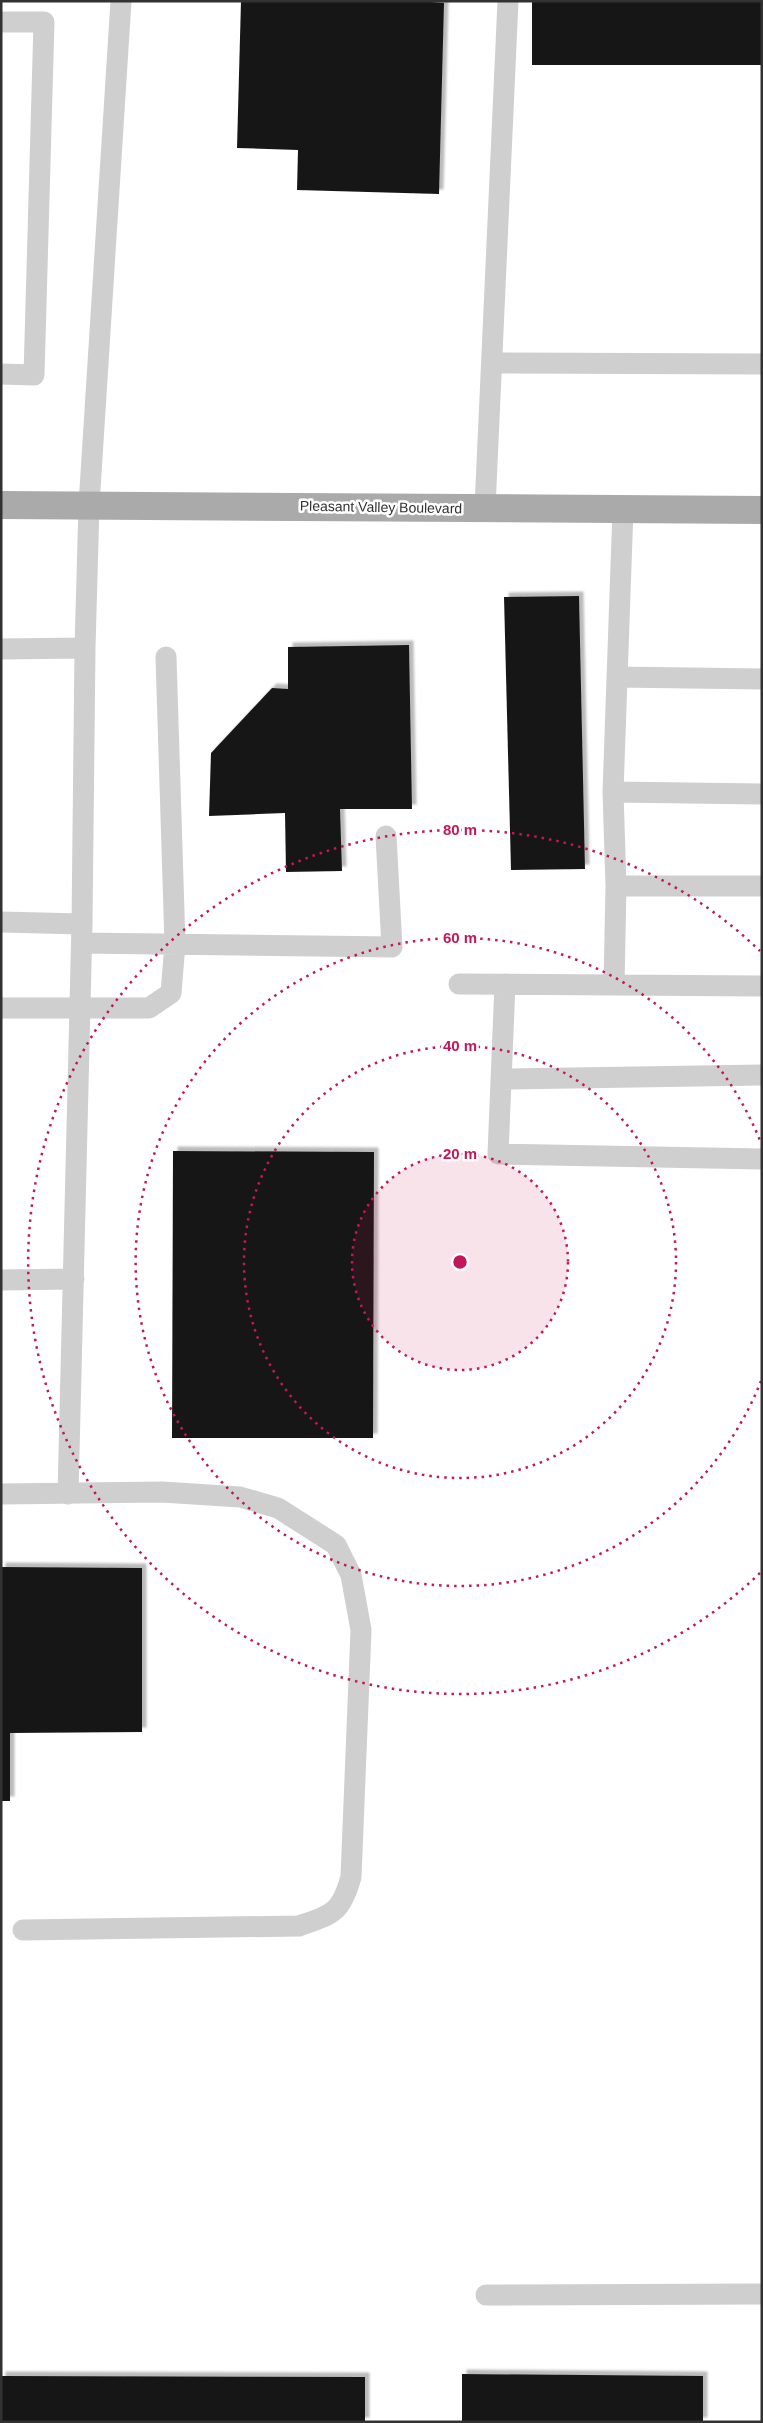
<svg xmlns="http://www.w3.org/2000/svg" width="763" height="2423" font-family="Helvetica,sans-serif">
<defs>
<filter id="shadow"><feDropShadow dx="4.5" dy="-4.5" stdDeviation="1" flood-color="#0004"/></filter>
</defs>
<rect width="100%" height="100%" fill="#fff"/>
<path fill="#191919" filter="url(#shadow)" d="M241,1H419L444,3L439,194L297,190L298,150L237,148Z
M532,1H762V65H532Z
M579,596L585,869L511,870L504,597Z
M409,645L412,809H340L342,871L286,872L285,813L209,816L211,753L272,688L288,689V647Z
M173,1151L374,1152L373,1438H172Z
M1,1567L142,1568V1732L10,1733V1801H1Z
M462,2374L703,2376V2422H462Z
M1,2376L365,2377V2422H1Z"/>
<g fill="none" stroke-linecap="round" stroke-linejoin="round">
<path stroke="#cfcfcf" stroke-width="21" d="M1,22H44L34,375L1,374
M492,363L762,364
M485,508L508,1
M1,649L85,648
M617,677L762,679
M613,792L762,794
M616,886H762
M1,922L82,924
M82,943L392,947L386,836
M459,984L762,986
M505,984L498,1154L762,1159
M614,985L616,886L613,792L623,509
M1,1008H149L171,993L175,944L166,657
M501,1079L762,1075
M1,1280L74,1279
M1,1494L162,1492L240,1497L278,1508L336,1545L351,1575L361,1630L351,1877C341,1913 333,1914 299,1926L23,1930
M68,1494L82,924L85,648L89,505L121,1
M486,2295L762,2294"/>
<path stroke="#aaa" stroke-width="28" d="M1,505L762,510"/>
</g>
<circle cx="460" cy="1262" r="108" fill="#c2185b" fill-opacity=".12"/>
<g fill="none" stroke="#c2185b" stroke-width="2.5" stroke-dasharray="2.5 5">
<circle cx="460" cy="1262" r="108"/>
<circle cx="460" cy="1262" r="216"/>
<path d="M761 1381A324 324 0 1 1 761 1143"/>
<path d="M760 1573A432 432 0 1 1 760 951"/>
</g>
<g text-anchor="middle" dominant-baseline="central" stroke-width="5" stroke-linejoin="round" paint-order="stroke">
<g font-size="14" fill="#323232" stroke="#fff">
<text transform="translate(381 507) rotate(1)">Pleasant Valley Boulevard</text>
</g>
</g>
<circle cx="460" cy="1262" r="8" fill="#c2185b" stroke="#fff" stroke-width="2.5"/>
<g font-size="15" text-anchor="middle" font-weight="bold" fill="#c2185b" stroke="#fff" stroke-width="5" stroke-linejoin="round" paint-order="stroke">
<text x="460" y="835">80 m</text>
<text x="460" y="943">60 m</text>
<text x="460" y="1051">40 m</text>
<text x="460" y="1159">20 m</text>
</g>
<rect width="763" height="2423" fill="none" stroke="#323232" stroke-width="5"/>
</svg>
